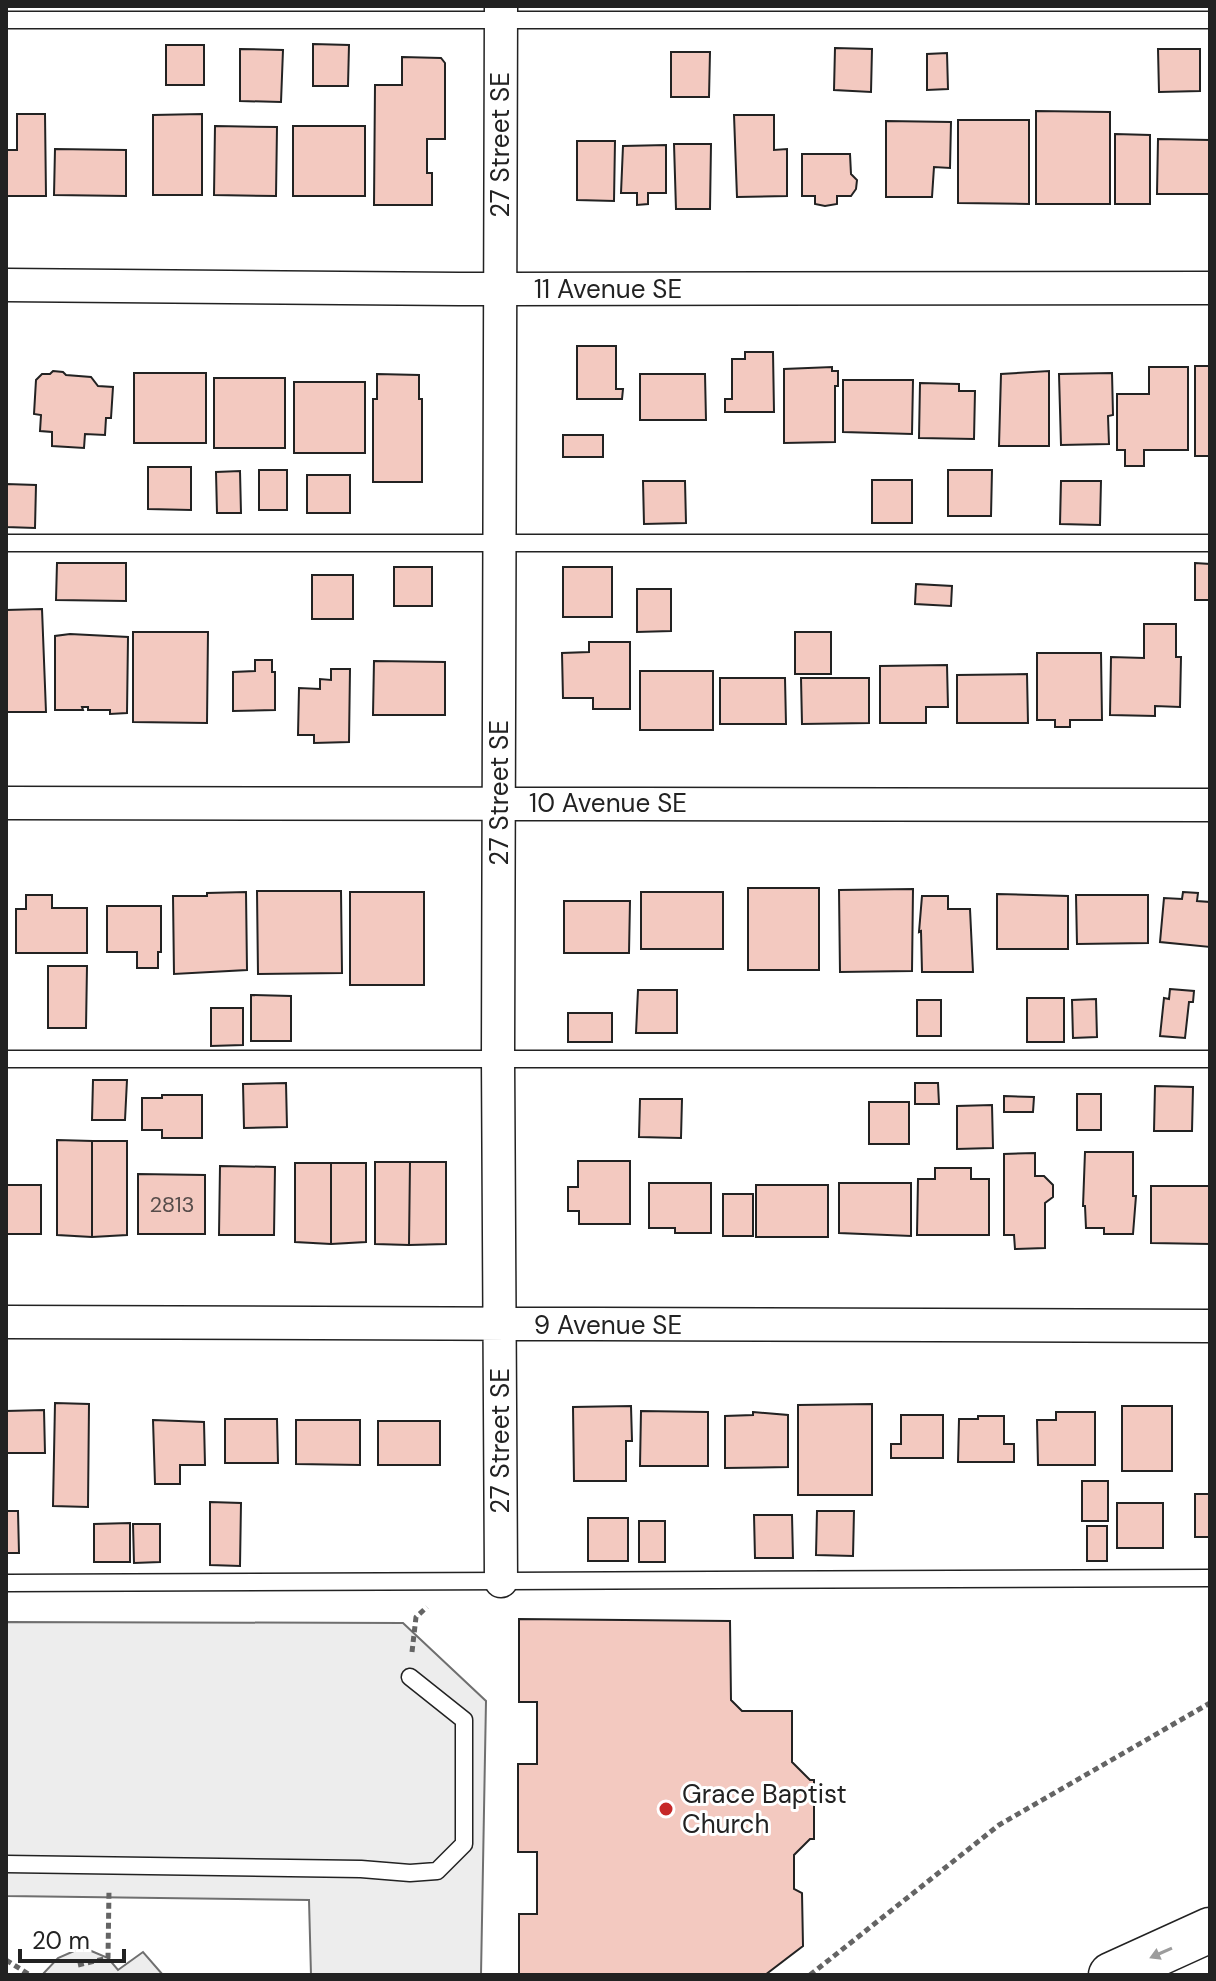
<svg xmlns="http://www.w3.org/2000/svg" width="1216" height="1981" font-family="'DM Sans',sans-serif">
<rect width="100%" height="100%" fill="#fff"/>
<path fill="#ededed" stroke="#6f6f6f" stroke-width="2" d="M6,1622L403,1623L486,1701L481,1975H311L309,1900L6,1896Z
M89,1950L108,1958L118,1970L143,1952L163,1975H42L58,1958L74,1951Z"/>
<path fill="#f3c9c0" stroke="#222" stroke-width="2" d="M313,44L349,45L348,86H313Z
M166,45H204V85H166Z
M835,48L872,49L871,92L834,90Z
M240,49L283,50L281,102L240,101Z
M1158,49H1200V91L1159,92Z
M671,52H710L709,97H671Z
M947,53L948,89L927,90V54Z
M402,57L441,58L445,63V139H427V173H432V205H374L375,85H402Z
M1036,111L1110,112V204H1036Z
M17,114H45L46,196H6V150H17Z
M202,114V195H153V115Z
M734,115H774V150L787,149V196L737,197Z
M958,120H1029V204L958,203Z
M886,121L951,122L950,168L934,167L932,197H886Z
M215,126L277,127L276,196L214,195Z
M293,126H365V196H293Z
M1115,134L1150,135V204H1115Z
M1158,139L1210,140V194H1157Z
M577,141H615L614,201L577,200Z
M674,144H711L710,209H676Z
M666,145V193H648V204L637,205V193H621L623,146Z
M55,149L126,150V196L54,195Z
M802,154H850L851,174L857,180L856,189L851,196H837V204L825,206L815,204V196H802Z
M577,346H616V389H623L622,399H577Z
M745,352H773L774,412H725V399H732V359H745Z
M1195,366H1210V456H1195Z
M832,367V371H838V386H835V442L784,443V369Z
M1149,367H1188V450H1144V466H1125V450H1117V394H1149Z
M53,371L63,372L66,375L91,377L98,386L113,387L111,418H106L105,435L85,434L84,448L52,446V432L40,431L41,415L34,414L36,380L42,374H50Z
M1049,371V446H999L1001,374Z
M134,373H206V443H134Z
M1112,373L1113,415L1108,416L1109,444L1061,445L1059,374Z
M377,374L419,375V399H422V482H373V399H377Z
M640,374H705L706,420H640Z
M214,378H285V448H214Z
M843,380H913L912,434L843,432Z
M294,382H365V453H294Z
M920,383L959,384V391H975L974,439L919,438Z
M563,435H603V457H563Z
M148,467H191V510L148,509Z
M259,470H287V510H259Z
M948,470H992L991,516H948Z
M240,471L241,513H217L216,472Z
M307,475H350V513H307Z
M872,480H912V523H872Z
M643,481H685L686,523L644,524Z
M1061,481H1101L1100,525L1060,524Z
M6,484L36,485L35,528L6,527Z
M57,563H126V601L56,600Z
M1195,563L1210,564V600H1195Z
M394,567H432V606H394Z
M563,567H612V617H563Z
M312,575H353V619H312Z
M916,584L952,586L951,606L915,604Z
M637,589H671V631L637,632Z
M42,609L46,712H6V610Z
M1144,624H1176V657H1181L1180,707L1155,706V716L1110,715L1111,657L1144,658Z
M133,632H208L207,723L133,722Z
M795,632H831V674H795Z
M70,634L128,637L127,713L110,714V710H88V707H82L83,710H55V636Z
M589,642H630V709H593V698H563L562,653L589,652Z
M1037,653H1101L1102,720H1070V727H1055V720H1037Z
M255,660H272V672H275V710L233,711V672L255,671Z
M374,661L445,662V715H373Z
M947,665L948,707H926V723H880V666Z
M331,669H350L349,742L314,743V735H298L299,688L320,689V679L331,680Z
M640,671H713V730H640Z
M1027,674L1028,723H957V675Z
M720,678H785L786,724H720Z
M801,678H869V723L802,724Z
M748,888H819V970H748Z
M913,889L912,971L840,972L839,890Z
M257,891H341L342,973L258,974Z
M246,892L247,970L174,974L173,896H207V893Z
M350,892H424V985H350Z
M641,892H723V949H641Z
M1183,892L1198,893L1197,901L1210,902V947L1160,942L1164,898L1182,899Z
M997,894L1068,896V949H997Z
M26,895H52V908H87V953H16V909H26Z
M1076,895H1148V943L1077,944Z
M922,896H948V909H970L973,972H922L921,931L919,932Z
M564,901H630L629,953H564Z
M107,906H161V952H158V968H137V952H107Z
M48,966H87L86,1028H48Z
M1170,989L1194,991L1193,1002H1189L1185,1038L1160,1036L1164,998L1169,999Z
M638,990H677V1033H636Z
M251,995L291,996V1041H251Z
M1027,998H1064V1042H1027Z
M1096,999L1097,1037L1073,1038L1072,1000Z
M917,1000H941V1036H917Z
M211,1008H243V1045L211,1046Z
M568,1013H612V1042H568Z
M93,1080H127L125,1120H92Z
M286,1083L287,1127L244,1128L243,1084Z
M915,1083H938L939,1104H915Z
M1155,1086L1193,1087L1192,1131H1154Z
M1077,1094H1101V1130H1077Z
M162,1095H202V1138H162V1130H142V1098H162Z
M1004,1096L1034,1097L1033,1112H1004Z
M640,1099H682L681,1138L639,1137Z
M869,1102H909V1144H869Z
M992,1105L993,1148L957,1149V1106Z
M57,1140L92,1141V1237L57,1235Z
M92,1141H127V1235L92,1237Z
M1085,1152H1133V1196H1136L1133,1234H1104V1228H1086L1085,1206H1083Z
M1035,1153V1176H1044L1053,1185V1197L1045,1203V1248L1015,1249L1014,1235H1004V1154Z
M578,1161H630V1224H579V1211H568V1187H578Z
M375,1162H410L409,1245L375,1244Z
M410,1162H446V1244L409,1245Z
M295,1163H331V1244L295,1242Z
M331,1163H366V1242L331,1244Z
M220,1166L275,1167L274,1235H219Z
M935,1168H971V1179H989V1235H917L918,1179H935Z
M138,1174L205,1175V1234H138Z
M649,1183H711V1233H675V1228H649Z
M839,1183H911V1236L839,1233Z
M6,1185H41V1234H6Z
M756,1185H828V1237H756Z
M1151,1186H1210V1244L1151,1243Z
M723,1194H753V1236H723Z
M55,1403L89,1404L88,1507L53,1506Z
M872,1404V1495H798V1405Z
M631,1406L632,1441H626V1481H574L573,1407Z
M1122,1406H1172V1471H1122Z
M44,1410L45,1453H6V1411Z
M641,1411L708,1412V1466H640Z
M753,1412L788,1415V1467L725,1468V1416L753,1415Z
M1056,1412H1095V1465H1038L1037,1420H1056Z
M901,1415H943V1458H891V1444H901Z
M978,1416H1004V1444H1014V1462H958L959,1419H978Z
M225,1419H277L278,1463H225Z
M153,1420L204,1422L205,1465H180V1484H155Z
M296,1420H360V1465L296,1464Z
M378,1421H440V1465H378Z
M1082,1481H1108V1521H1082Z
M1195,1494H1210V1537H1195Z
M210,1502L241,1503L240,1566L210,1565Z
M1117,1503H1163V1548H1117Z
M6,1511H18L19,1553H6Z
M817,1511H854L853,1556L816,1555Z
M754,1515H792L793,1558H755Z
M588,1518H628V1561H588Z
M639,1521H665V1562H639Z
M130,1523V1562H94V1524Z
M133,1524H160V1562L134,1563Z
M1087,1526H1107V1561H1087Z
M519,1619L730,1621L731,1700L742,1711H792V1762L810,1780H814V1839H810L794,1855V1889L802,1893L803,1946L765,1975H519V1914H537V1852H518V1764H537V1702H519Z"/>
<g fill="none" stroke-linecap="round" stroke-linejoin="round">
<defs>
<path id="lane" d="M6,20H1210
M6,543H1210
M6,1059H1210
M6,1583L1210,1578
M6,1864L361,1869L410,1873L437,1871L464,1844V1720L410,1677"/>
<path id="street" d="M501,6L498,1058L501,1581
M6,285L459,289L1210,288
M6,803L1210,805
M6,1322L1210,1326"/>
<path id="secondary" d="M1111,1975L1210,1930"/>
</defs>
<use href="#lane" stroke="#222" stroke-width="19"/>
<use href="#street" stroke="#222" stroke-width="35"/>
<use href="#secondary" stroke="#222" stroke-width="47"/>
<path stroke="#646464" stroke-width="5" stroke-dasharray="6 4" stroke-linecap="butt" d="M412,1652L416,1617L427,1607
M6,1960L30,1975
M78,1965L108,1958L109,1890
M810,1975L999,1825L1210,1703"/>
<use href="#lane" stroke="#fff" stroke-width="16"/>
<use href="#street" stroke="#fff" stroke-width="32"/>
<use href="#secondary" stroke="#fff" stroke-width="44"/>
</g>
<defs><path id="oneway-solid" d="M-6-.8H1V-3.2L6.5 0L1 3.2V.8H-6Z" transform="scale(2)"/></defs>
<use fill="#9c9c9c" href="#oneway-solid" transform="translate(1161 1953) rotate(156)"/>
<circle fill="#c62828" stroke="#fff" stroke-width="3" cx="666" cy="1809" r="8"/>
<g text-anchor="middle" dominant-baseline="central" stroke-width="6" stroke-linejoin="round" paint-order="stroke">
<g font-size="22" fill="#564c4a">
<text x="172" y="1204">2813</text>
</g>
<g font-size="26" fill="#222" stroke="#fff">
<text transform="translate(500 145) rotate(-90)">27 Street SE</text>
<text x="608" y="289">11 Avenue SE</text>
<text transform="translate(499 793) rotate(-90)">27 Street SE</text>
<text x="608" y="803">10 Avenue SE</text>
<text x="608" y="1325">9 Avenue SE</text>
<text transform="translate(500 1441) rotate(-90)">27 Street SE</text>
</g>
<g font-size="26" fill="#222" stroke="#fff" text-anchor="start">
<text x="682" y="1794">Grace Baptist<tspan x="682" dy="30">Church</tspan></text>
</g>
</g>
<rect width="1216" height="1981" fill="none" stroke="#222222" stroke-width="16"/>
<path d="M20 1949v12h104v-12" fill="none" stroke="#222222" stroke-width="4"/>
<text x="32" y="1949" font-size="24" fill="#222222" stroke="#ffffff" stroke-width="6" paint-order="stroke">20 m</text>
</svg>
